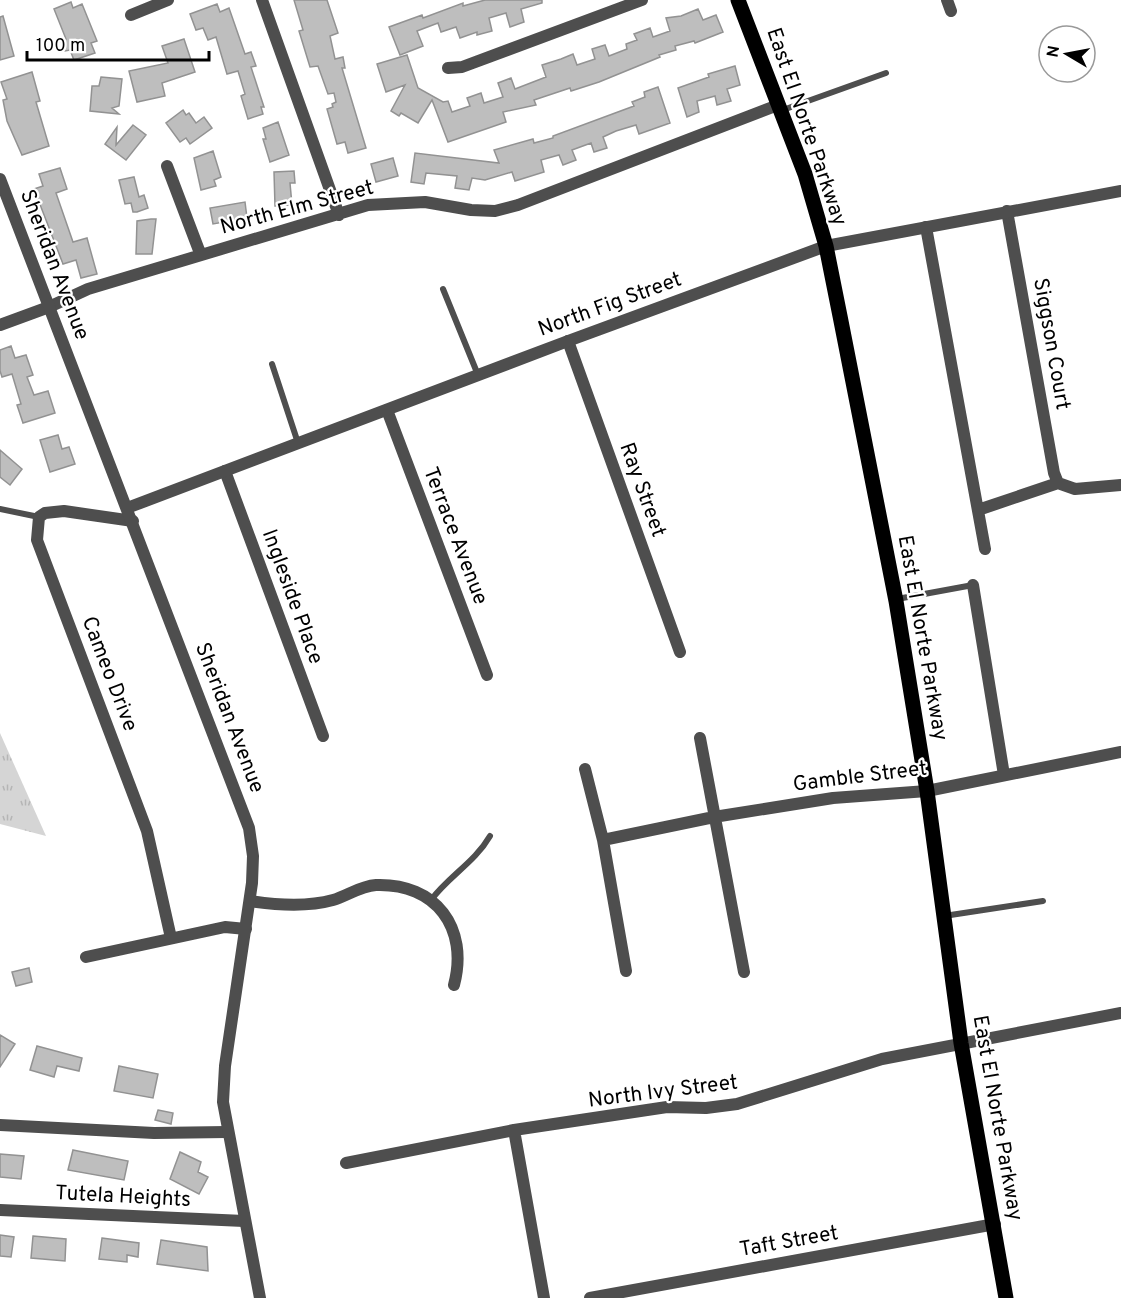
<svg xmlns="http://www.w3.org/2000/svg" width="1121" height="1298" font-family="Overpass,sans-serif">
<defs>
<pattern id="grass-tufts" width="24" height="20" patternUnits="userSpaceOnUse" patternTransform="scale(1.5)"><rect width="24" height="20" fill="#d5d5d5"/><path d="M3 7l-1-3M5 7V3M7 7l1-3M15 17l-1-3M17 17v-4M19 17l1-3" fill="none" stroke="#b5b5b5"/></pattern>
</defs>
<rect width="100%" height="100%" fill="#fff"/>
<path fill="url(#grass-tufts)" d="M0,733L46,836L0,824Z"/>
<path fill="#bebebe" stroke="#929292" stroke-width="1.5" d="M294,0H327L338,33L330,36L335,59L343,57L345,68H342L366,148L348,153L345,142L337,144L327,109L333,107L332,104L336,102L334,93L328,94L318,66L310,67L299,31L303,30Z
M485,0H542V3L521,9L524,22L510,27L506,13L489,18L492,31L477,35V32L460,38L456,27L441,32L438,23L417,31L423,46L400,55L389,27L422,15L423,18L463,3V6Z
M71,2L73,8L82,4L97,41L91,43L95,53L74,60L70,50L65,51L61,41L66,39L54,9Z
M217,4L220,12L229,8L245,54L251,52L256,66L251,67L264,107H261L263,114L248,119L241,96L245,94L238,71L227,74L216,37L208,40L203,28L196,30L190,14Z
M698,9L703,20L716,15L723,32L695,43L694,41L675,46L676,50L659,55L660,57L599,82L571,91L570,88L534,100L536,105L503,112L506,122L448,142L432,100L418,123L401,113L399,116L391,111L405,85L386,92L377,64L407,55L418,88L443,102L448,101L452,112L470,106L467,98L481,93L484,103L503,97L498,83L511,78L515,89L546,77L542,65L561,59L573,54L577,65L595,59L592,49L605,45L609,56L627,49L626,44L637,40L634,34L650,28L653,37L670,31L666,18L681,16Z
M3,16L14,56L0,60V17Z
M184,39L195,72L162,83L165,96L137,102L129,71L168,63L162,46Z
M735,66L740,85L727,89L731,101L717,105L715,96L697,101L699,112L687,117L678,88L709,77L708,74Z
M32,72L40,101L36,102L49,146L22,155L7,121L3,100L7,99L1,82Z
M101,77L122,79L119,106L112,108L119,114L90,111L92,86H99Z
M658,87L670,123L639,134L636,125L616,131L603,137L607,148L594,152L591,143L572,150L576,160L563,165L559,155L541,160L544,172L515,181L512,172L485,180L472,178L469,190L455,188L457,176L426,173L424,184L411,182L415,153L499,163L494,150L533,139L534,143L553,138V136L634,106L632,102L645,97L644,92Z
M183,110L186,115L189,113L196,123L204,117L212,128L190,144L186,138L180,142L166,123Z
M278,122L289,155L270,162L263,139H266L263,128Z
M133,125L146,135L126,160L105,144L117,127L116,145Z
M213,151L221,177L214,180L216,186L201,190L194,158Z
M393,158L398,176L376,182L371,164Z
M60,168L67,189L56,193L73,242L87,238L97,274L81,278L76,260L63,264L34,189L43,186L39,174Z
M294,171L295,183H290L292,205L275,206L274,172Z
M134,177L139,197L144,195L148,208L137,212H133L131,203L125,204L119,180Z
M245,202L247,218L213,224L210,208Z
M151,219H156L152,254H136L137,221Z
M11,346L15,358L26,355L33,375L27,377L34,395L48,391L55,413L23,423L17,405L21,404L12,374L2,377L0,371V350Z
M58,435L62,449L69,447L75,464L50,472L40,440Z
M0,450L22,469L10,485L0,477Z
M29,968L32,982L16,986L12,972Z
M0,1035L15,1044L0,1067Z
M37,1046L82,1058L79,1071L57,1066L54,1077L30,1070Z
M119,1066L158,1074L153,1098L114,1091Z
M158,1110L173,1113L171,1124L155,1120Z
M73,1150L128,1161L124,1180L68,1170Z
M180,1152L201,1162L198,1172L208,1177L199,1194L170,1179Z
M0,1154L24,1156L21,1179L0,1177Z
M0,1235L14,1237L11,1257L0,1256Z
M33,1236L66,1239L65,1261L31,1258Z
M102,1238L139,1243L138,1257L127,1255V1262L99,1259Z
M161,1240L207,1247L208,1271L157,1264Z"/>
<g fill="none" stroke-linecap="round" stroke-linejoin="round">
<path stroke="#4e4e4e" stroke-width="6" d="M780,111L886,73
M443,289L478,375
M272,364L298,443
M0,509L39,517
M897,599L973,585
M431,900C449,876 475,862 490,836
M944,916L1043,901"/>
<path stroke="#4e4e4e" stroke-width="12" d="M262,0L339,215
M947,0L951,11
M131,15L168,0
M448,68L462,67L642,0
M167,166L200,253
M1007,211L1054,473L1058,483
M926,227L985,549
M0,325L49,307L88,289L368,205L425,202L471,210L495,211L518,205L778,105
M568,341L680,652
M387,410L487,675
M225,471L323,736
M1058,483L1075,489L1121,485
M978,510L1058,483
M133,521L64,511L45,513L39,517L37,540L147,831L171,938
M973,585L1004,775
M700,738L744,972
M585,769L603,840L626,971
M603,840L714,817L833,798L927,791L1121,752
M250,901C276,905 308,907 333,900C347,896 360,886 376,885C436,883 469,928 454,985
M86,957L225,927L246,929
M0,1125L154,1133L227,1132
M514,1130L544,1298
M346,1163L514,1130L667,1107L706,1108L737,1104L882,1059L1121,1013
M0,1210L244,1221
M590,1298L995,1224"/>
<path stroke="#4e4e4e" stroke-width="12" d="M0,179L249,828L253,856L252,883L225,1066L223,1102L260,1298
M127,508L568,341L826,246L1121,191"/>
<path stroke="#000" stroke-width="15" d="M738,0L805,174L826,246L840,316L896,601L927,791L961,1043L1006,1298"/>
</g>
<g text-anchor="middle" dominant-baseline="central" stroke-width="4.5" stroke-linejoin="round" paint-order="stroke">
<g font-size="21" fill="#000" stroke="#fff">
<text transform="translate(806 127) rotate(71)">East El Norte Parkway</text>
<text transform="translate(297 208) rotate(-15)">North Elm Street</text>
<text transform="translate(54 265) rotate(69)">Sheridan Avenue</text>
<text transform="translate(610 305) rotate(-20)">North Fig Street</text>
<text transform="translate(1051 344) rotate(80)">Siggson Court</text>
<text transform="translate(642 490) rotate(70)">Ray Street</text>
<text transform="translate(455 536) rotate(69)">Terrace Avenue</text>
<text transform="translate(292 597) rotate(70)">Ingleside Place</text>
<text transform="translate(922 638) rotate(80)">East El Norte Parkway</text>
<text transform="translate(109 674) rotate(69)">Cameo Drive</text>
<text transform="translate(229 718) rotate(69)">Sheridan Avenue</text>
<text transform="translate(860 777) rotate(-7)">Gamble Street</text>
<text transform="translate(663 1092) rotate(-7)">North Ivy Street</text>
<text transform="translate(997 1118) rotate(80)">East El Norte Parkway</text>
<text transform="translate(123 1197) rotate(3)">Tutela Heights</text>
<text transform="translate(789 1242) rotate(-10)">Taft Street</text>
</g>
</g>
<g transform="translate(1067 54) rotate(280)"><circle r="28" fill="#ffffff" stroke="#999999" stroke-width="1.5"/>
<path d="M0-4.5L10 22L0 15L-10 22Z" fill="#000000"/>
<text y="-9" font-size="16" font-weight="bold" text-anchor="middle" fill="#000000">N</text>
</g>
<path d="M27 51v9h182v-9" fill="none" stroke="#000000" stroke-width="3"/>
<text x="36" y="51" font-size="18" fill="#000000" stroke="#ffffff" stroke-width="4.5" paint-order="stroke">100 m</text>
</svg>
